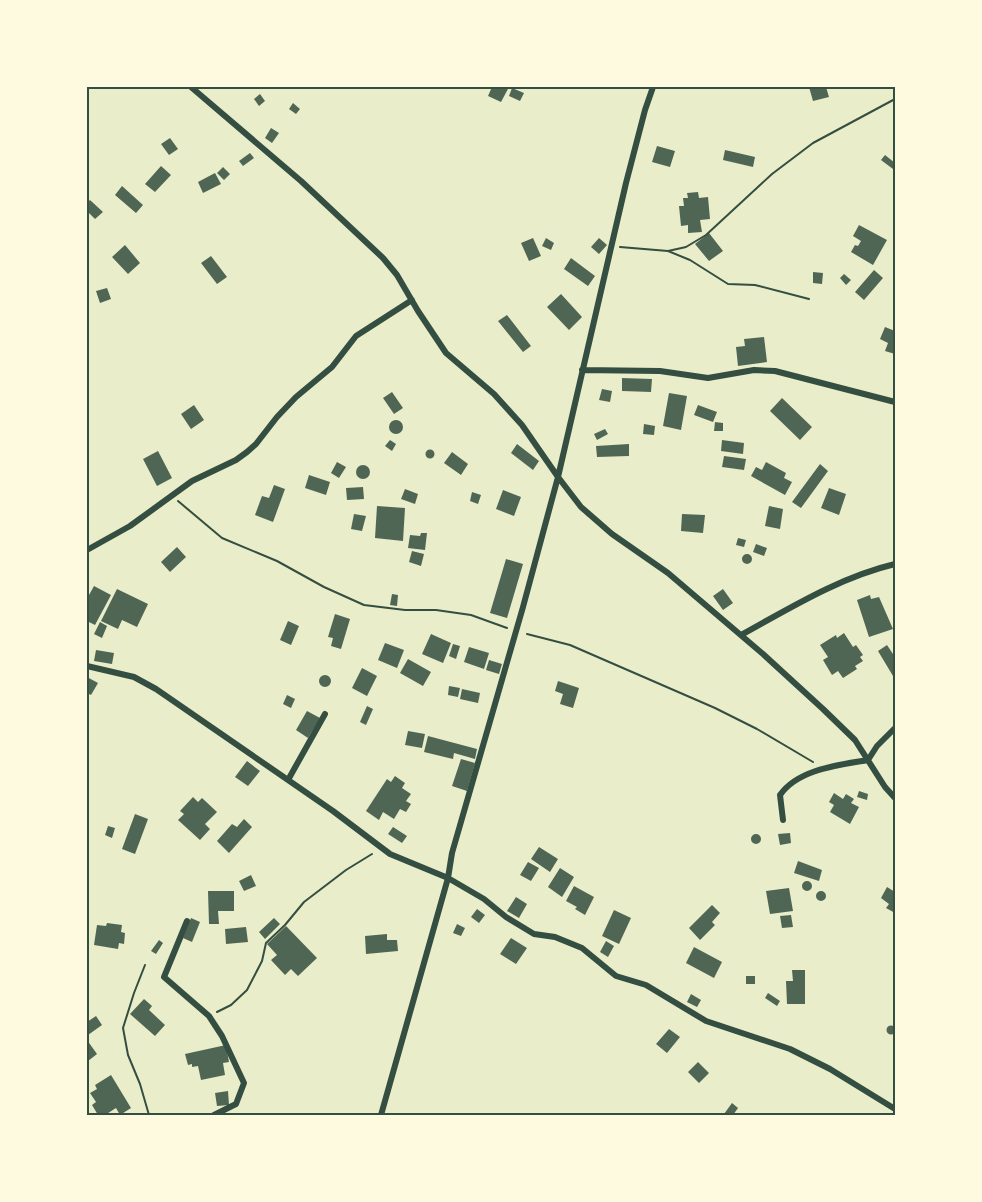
<svg xmlns="http://www.w3.org/2000/svg" width="982" height="1202" font-family="'Exo 2',sans-serif">
<rect width="100%" height="100%" fill="#e9edc9"/>
<path fill="#4f6655" d="M492,87H509L501,102L488,96Z
M809,87H826L829,97L813,101Z
M512,88L524,93L520,101L509,96Z
M260,94L265,101L259,106L254,99Z
M293,103L300,109L296,114L289,109Z
M271,128L279,133L272,143L265,138Z
M170,138L178,149L169,155L161,144Z
M657,146L675,151L670,167L652,162Z
M725,150L755,157L753,167L723,160Z
M250,153L254,158L243,166L239,161Z
M885,155L895,163L893,169L881,160Z
M161,166L171,175L155,192L145,184Z
M223,167L230,174L224,180L217,173Z
M215,173L221,184L203,193L198,182Z
M122,186L143,205L136,213L115,195Z
M698,192L699,198L708,197L710,219L700,220L702,232L688,233V225L681,226L679,206H684L683,198H688L687,193Z
M90,200L103,212L95,219L87,211V203Z
M859,225L887,240L873,265L851,252L855,245L858,246L861,241L853,236Z
M709,233L723,251L709,261L695,244Z
M533,238L541,256L529,261L521,243Z
M546,238L554,243L551,250L542,246Z
M599,238L607,245L599,254L591,247Z
M125,245L140,263L128,274L112,257Z
M211,256L227,277L217,284L201,263Z
M571,258L595,276L588,286L564,269Z
M874,270L883,278L864,300L855,292Z
M813,272L823,273L822,284L813,283Z
M844,274L851,280L846,285L840,278Z
M107,288L111,299L100,303L96,291Z
M561,294L582,317L569,330L547,307Z
M507,315L531,346L523,352L498,321Z
M885,327L895,331V354L885,351L888,343L880,339Z
M764,337L767,362L738,366L736,347L745,346L744,339Z
M622,378L652,379L651,392L622,391Z
M602,389L612,391L610,402L599,400Z
M392,392L403,408L394,414L383,398Z
M669,393L687,396L681,430L663,426Z
M782,398L812,427L800,440L770,411Z
M194,405L204,420L191,429L181,414Z
M698,405L717,412L713,422L694,415Z
M389 427a7 7 0 1 1 14 0a7 7 0 1 1-14 0Z
M715,422L723,423V431H714Z
M644,424L655,426L654,435L643,434Z
M605,429L608,434L597,440L594,434Z
M390,440L396,444L392,451L385,446Z
M722,440L744,443L743,454L721,451Z
M517,444L539,461L533,470L511,453Z
M629,444V456L597,457L596,446Z
M425.5 454a4.5 4.5 0 1 1 9 0a4.5 4.5 0 1 1-9 0Z
M158,451L172,478L157,486L143,459Z
M452,452L468,464L461,475L444,463Z
M724,456L746,459L744,470L722,467Z
M337,462L346,467L339,478L331,473Z
M766,462L786,473L784,478L792,482L785,495L751,476L756,467L762,470Z
M820,464L828,471L801,508L792,502Z
M356 472a7 7 0 1 1 14 0a7 7 0 1 1-14 0Z
M309,475L330,482L326,495L305,488Z
M274,485L285,489L273,522L255,515L262,496L269,498Z
M363,487L364,499L347,500L346,488Z
M829,488L846,494L839,515L821,508Z
M405,489L418,494L415,504L401,499Z
M503,490L521,497L514,516L496,509Z
M472,492L481,495L478,504L470,501Z
M377,506L405,508L403,541L375,538Z
M769,506L783,509L780,529L765,526Z
M354,514L366,516L362,531L351,529Z
M682,514L705,515L703,533L681,531Z
M421,533H427L425,550L408,548L410,535L420,536Z
M738,538L746,540L744,547L736,545Z
M756,544L767,548L764,556L753,552Z
M177,547L186,557L170,572L161,562Z
M412,551L424,554L421,566L409,562Z
M742 559a5 5 0 1 1 10 0a5 5 0 1 1-10 0Z
M506,559L523,564L507,618L490,613Z
M94,586L111,595L95,625L87,621V594L89,595Z
M117,589L148,604L137,627L122,620L118,629L101,621Z
M723,589L733,603L723,610L713,596Z
M392,594L398,595L397,606L390,605Z
M870,595L871,599L879,597L893,629L869,637L857,600Z
M335,614L350,619L341,649L331,646L333,638L328,637Z
M288,621L299,626L291,645L280,640Z
M100,622L107,626L102,638L94,634Z
M844,633L853,647L856,645L863,655L860,657L863,661L855,666L857,669L843,678L838,671L832,675L823,660L828,657L820,645L836,635L837,638Z
M431,634L451,643L443,663L422,654Z
M385,643L404,650L397,668L378,660Z
M453,644L460,646L456,659L449,656Z
M887,645L895,657L893,676L878,651Z
M469,647L489,653L484,669L464,662Z
M96,650L114,653L112,664L94,661Z
M408,659L431,672L423,686L400,673Z
M489,660L502,664L499,674L486,670Z
M362,668L377,676L367,696L352,688Z
M319 681a6 6 0 1 1 12 0a6 6 0 1 1-12 0Z
M87,677L98,683L91,695L87,693Z
M558,681L579,688L573,708L560,704L563,694L555,691Z
M449,686L460,688L458,697L448,695Z
M462,689L480,693L478,703L460,699Z
M287,695L295,699L291,708L283,704Z
M367,706L373,709L366,725L360,722Z
M307,711L320,718L308,738L296,730Z
M408,731L425,734L422,748L405,745Z
M428,736L477,749L475,759L454,753L453,759L424,752Z
M461,759L475,763L467,791L452,786Z
M247,761L260,771L248,786L235,777Z
M395,776L405,783L402,788L411,794L406,801L411,804L406,812L400,809L394,819L383,812L379,820L366,811L387,779L391,782Z
M859,791L868,794L867,800L857,797Z
M834,793L843,799L846,794L854,799L851,803L859,807L850,824L830,812L834,805L829,802Z
M193,797L198,802L202,798L217,812L205,824L210,829L200,840L178,820L184,814L180,811Z
M135,814L148,819L135,854L122,849Z
M244,819L252,827L229,853L217,841L232,824L237,827Z
M108,826L115,828L112,838L105,835Z
M393,827L407,836L402,843L388,834Z
M790,833L791,843L780,845L778,834Z
M751 839a5 5 0 1 1 10 0a5 5 0 1 1-10 0Z
M539,847L558,859L550,872L531,859Z
M798,861L822,870L819,881L794,873Z
M528,862L539,868L531,881L520,875Z
M560,868L574,877L562,897L548,887Z
M251,875L256,886L244,891L239,881Z
M802 886a5 5 0 1 1 10 0a5 5 0 1 1-10 0Z
M574,886L594,897L585,915L575,909L577,907L566,901Z
M887,887L895,892V913L886,908L889,904L881,898Z
M789,888L793,911L770,914L766,891Z
M816 896a5 5 0 1 1 10 0a5 5 0 1 1-10 0Z
M208,891H234V911H218L219,924H209Z
M516,897L527,904L519,918L507,911Z
M712,905L720,913L712,922L715,925L700,940L689,928Z
M477,909L485,915L479,923L471,917Z
M614,910L631,918L619,944L602,936Z
M791,915L793,927L782,928L780,916Z
M191,918L200,922L192,942L183,938Z
M274,918L280,924L265,939L259,932Z
M107,923L122,925L121,932L125,933L124,944L119,943L118,949L94,945L97,925L106,926Z
M457,924L465,928L461,936L453,933Z
M286,926L317,958L298,976L291,969L285,975L271,960L277,955L267,944Z
M246,927L248,942L226,944L225,929Z
M387,934V940H397L398,951L366,954L365,936Z
M511,938L527,948L516,964L500,954Z
M159,940L163,943L156,954L151,951Z
M606,941L614,946L608,957L600,952Z
M694,947L722,962L714,978L686,963Z
M792,970H805V1004H787L786,981H793Z
M746,976H755V984H746Z
M768,993L780,1001L777,1006L765,998Z
M691,994L701,1000L697,1007L687,1002Z
M144,999L152,1006L149,1010L165,1025L155,1036L130,1014Z
M96,1016L102,1025L88,1035L87,1022Z
M886.5 1030a4.5 4.5 0 1 1 9 0a4.5 4.5 0 1 1-9 0Z
M669,1029L680,1037L667,1053L656,1044Z
M87,1040L97,1054L88,1061L87,1060Z
M226,1045L229,1062L223,1063L225,1075L201,1080L198,1066L192,1067V1064L188,1065L185,1054Z
M698,1062L709,1073L699,1083L688,1072Z
M111,1075L131,1108L120,1115L116,1108L105,1115H98L92,1105L96,1102L90,1093L97,1089L95,1085Z
M228,1091L229,1105L217,1106L215,1093Z
M732,1103L738,1108L733,1115H726L724,1114Z"/>
<g fill="none" stroke-linecap="round" stroke-linejoin="round">
<path stroke="#344e41" stroke-width="2" d="M620,247L668,251L686,247L706,235L772,174L813,143L895,99
M668,251L690,260L728,284L755,285L809,299
M178,501L222,538L277,561L324,587L364,605L405,610H436L471,615L507,628
M527,634L570,645L715,708L757,729L813,762
M145,965L134,993L123,1028L128,1055L140,1084L149,1115
M217,1012L231,1005L247,990L262,961L266,943L285,925L304,902L346,870L372,854"/>
<path stroke="#344e41" stroke-width="6" d="M191,87L301,181L383,258L397,275L418,311L446,353L494,394L522,425L558,477L581,507L612,534L668,573L763,654L823,709L855,740L885,787L895,798
M582,370L660,371L708,378L754,370L775,371L895,402
M87,550L130,526L192,481L236,460L247,452L256,444L277,417L296,397L332,367L356,336L412,300
M741,635C790,608 840,577 895,564
M87,666L134,677L156,689L333,811L390,854L448,878L484,899L506,917L534,934L555,937L582,948L616,976L646,985L706,1021L790,1049L830,1069L895,1109
M288,780L325,714
M783,820L780,795C798,769 839,765 868,760L877,746L895,728
M187,921L164,977L209,1016L222,1036L244,1083L236,1104L214,1115
M381,1115L448,878L452,853L523,607L558,477L626,183L645,110L653,87"/>
</g>
<rect width="982" height="1202" fill="none" stroke="#fefae0" stroke-width="177"/>
<rect x="88" y="88" width="806" height="1026" fill="none" stroke="#344e41" stroke-width="2"/>
</svg>
